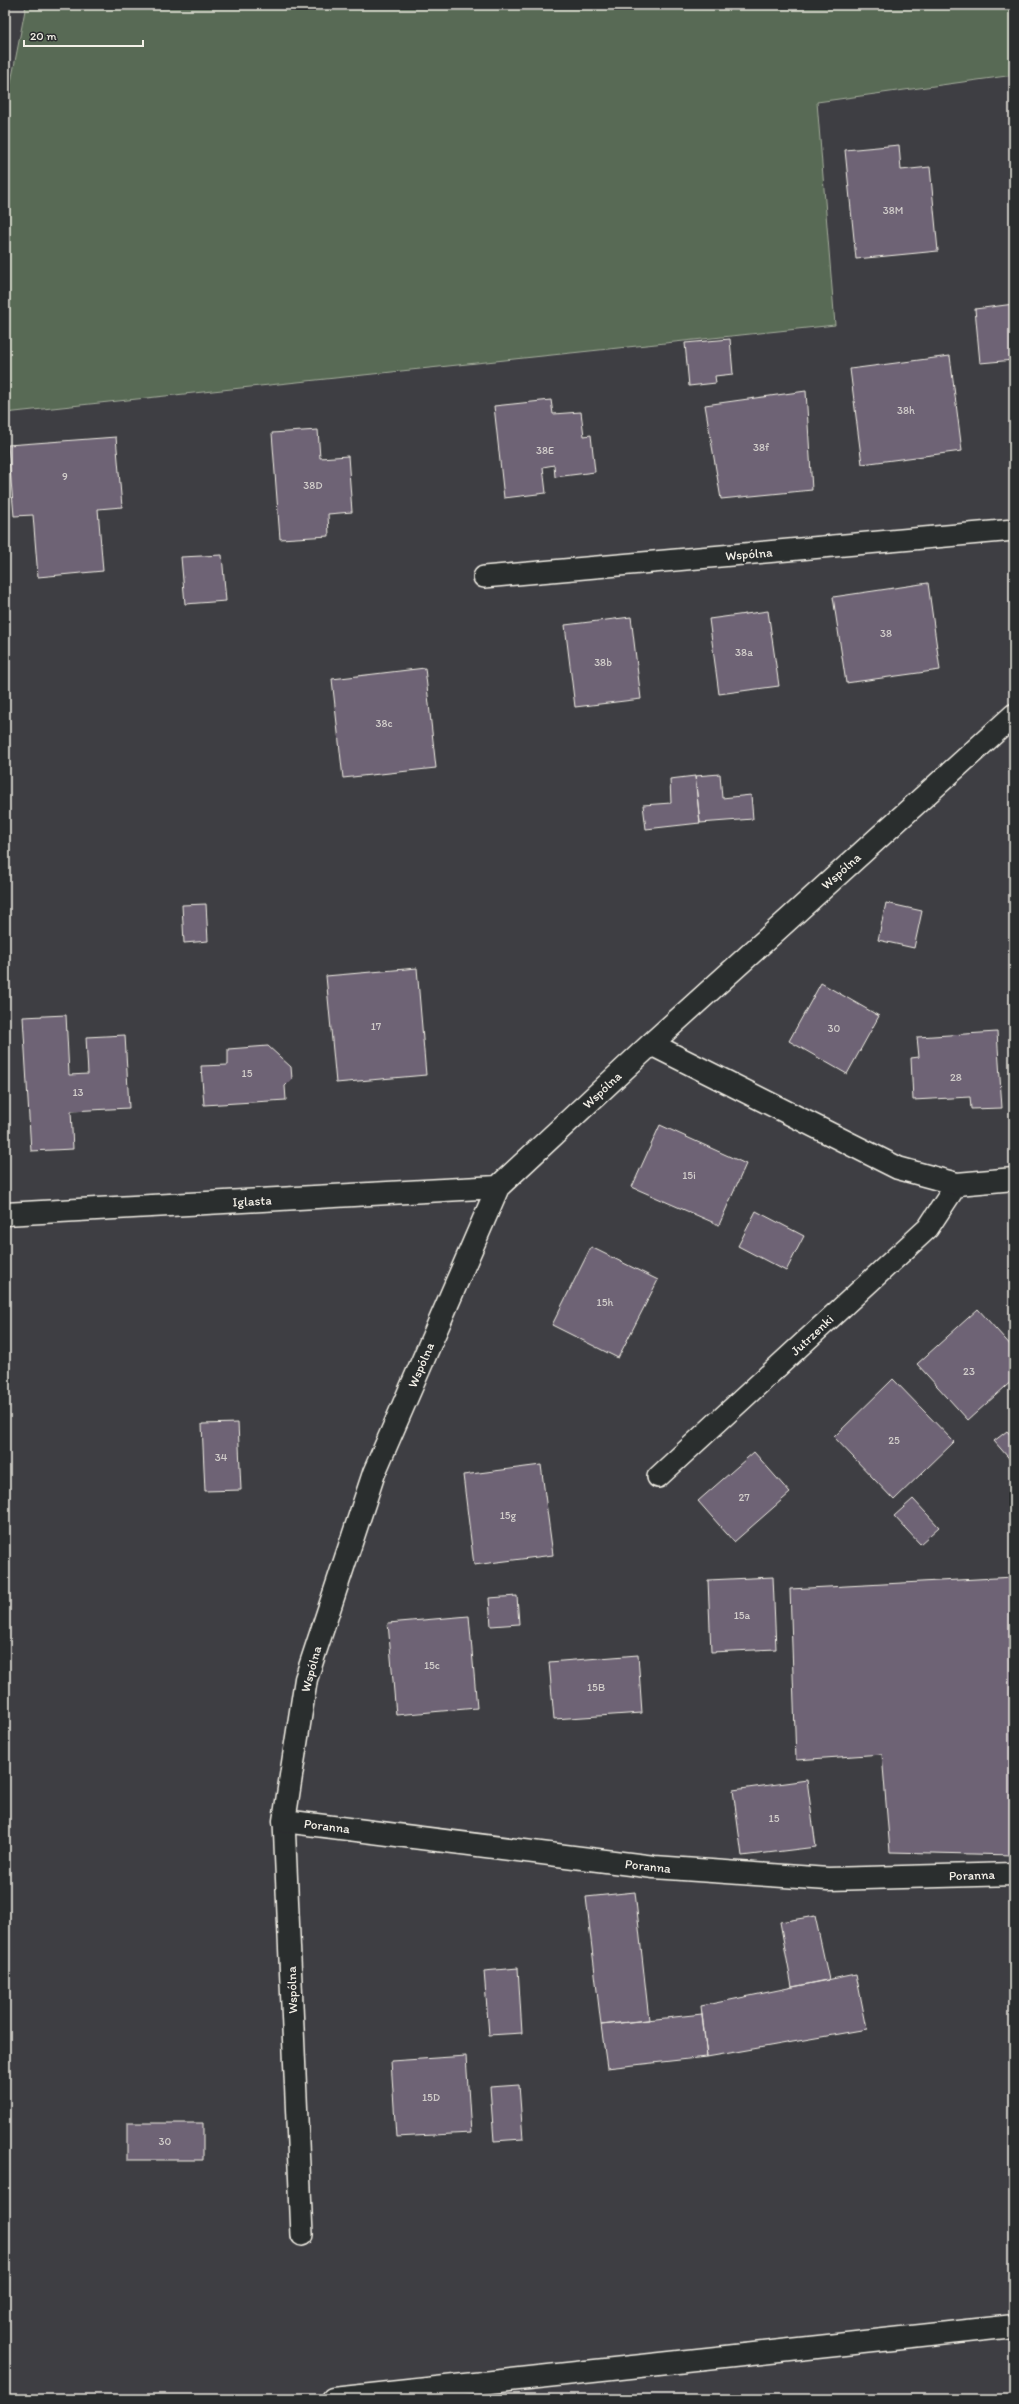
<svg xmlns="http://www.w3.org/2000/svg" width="1019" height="2404" font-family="Itim,sans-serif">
<rect width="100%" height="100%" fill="#3e3e43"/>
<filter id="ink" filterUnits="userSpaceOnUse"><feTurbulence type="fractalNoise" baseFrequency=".025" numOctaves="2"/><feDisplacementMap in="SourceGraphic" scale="8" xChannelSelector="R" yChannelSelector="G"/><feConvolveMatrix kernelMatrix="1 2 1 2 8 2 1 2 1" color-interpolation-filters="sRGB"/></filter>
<g filter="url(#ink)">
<path fill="#586a54" stroke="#a6ae9e" d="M26,5H1014V75L817,102L835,325L5,413V113Z"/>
<path fill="#6e6474" stroke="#f4f1e8" d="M899,145L901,170L930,167L938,251L856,259L845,150Z
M1014,304V360L980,363L975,309Z
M730,339L733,374L715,376L716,383L689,386L685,343Z
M950,356L962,451L862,464L850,369Z
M806,391L812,490L721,499L705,405Z
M551,400L553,414L581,412L584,436L591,435L595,472L555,477L554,465L543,467L546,493L504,498L494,406Z
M318,430L320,458L348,456L352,512L328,514L329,536L280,539L272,433Z
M116,437L122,507L98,509L103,571L38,577L33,515L14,516L8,445Z
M222,555L226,601L185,604L181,557Z
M928,583L940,670L846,683L833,597Z
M768,611L779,686L719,694L709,619Z
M631,617L641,699L575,707L565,625Z
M425,668L436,768L343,778L332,679Z
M720,774L722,798L751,795L753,819L700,823L695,776Z
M695,776L700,823L646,829L643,805L671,803L670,779Z
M886,903L922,911L914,948L878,940Z
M206,904L208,941L184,943L182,905Z
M417,968L426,1075L336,1083L326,976Z
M821,983L879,1016L847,1074L789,1041Z
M66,1015L69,1075L88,1074L86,1037L125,1035L129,1108L71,1111L73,1149L31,1151L23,1017Z
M997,1032L1002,1108L971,1109L970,1097L913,1100L911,1058L919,1057L917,1037Z
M268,1046L291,1067L292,1079L285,1086L286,1100L204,1105L201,1066L228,1065V1049Z
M660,1125L746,1164L719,1225L632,1187Z
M756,1211L804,1236L786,1271L738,1246Z
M591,1247L658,1280L618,1358L552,1325Z
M978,1309L1014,1349V1379L968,1420L917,1364Z
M893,1379L954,1442L894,1500L834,1437Z
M238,1423L241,1490L205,1491L202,1424Z
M1007,1431L1014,1439V1464L994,1441Z
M754,1452L790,1493L734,1542L698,1501Z
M541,1465L553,1555L474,1565L463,1475Z
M913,1499L939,1527L920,1544L894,1516Z
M773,1577L776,1649L711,1652L708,1580Z
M1014,1577V1855L890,1852L882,1754L796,1760L790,1589Z
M517,1596L519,1624L491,1626L489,1598Z
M469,1616L477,1708L396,1715L388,1623Z
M638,1655L642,1713L554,1719L549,1662Z
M807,1780L816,1847L742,1856L733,1790Z
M635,1892L649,2020L601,2025L586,1897Z
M815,1916L829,1980L792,1987L780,1922Z
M518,1968L522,2033L489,2035L484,1971Z
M856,1974L867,2029L707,2057L701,2006Z
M702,2014L707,2057L607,2068L601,2025Z
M466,2056L471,2133L396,2137L391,2061Z
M519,2085L523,2139L494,2141L490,2087Z
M127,2123H203V2160H127Z"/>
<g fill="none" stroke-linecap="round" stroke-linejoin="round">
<defs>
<path id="service" d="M484,577L1014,530
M658,1477L928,1228L957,1184
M284,1821L302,2235"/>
<path id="minor" d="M1014,715L651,1044L498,1187L374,1473L306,1679L284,1821L654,1867L828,1879L1014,1874
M651,1044L898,1168L957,1184L1014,1179
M5,1214L498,1187"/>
<path id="secondary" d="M333,2399L1014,2326"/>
</defs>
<use href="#service" stroke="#f4f1e8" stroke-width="24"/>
<use href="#minor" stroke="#f4f1e8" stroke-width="25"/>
<use href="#secondary" stroke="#f4f1e8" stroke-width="25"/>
<use href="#service" stroke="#2a2d2e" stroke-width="21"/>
<use href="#minor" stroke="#2a2d2e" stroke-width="22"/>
<use href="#secondary" stroke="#2a2d2e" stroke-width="22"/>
</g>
</g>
<g text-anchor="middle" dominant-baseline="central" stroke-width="4" stroke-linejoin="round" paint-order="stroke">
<g font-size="11" fill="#d2cecb">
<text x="893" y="210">38M</text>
<text x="906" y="410">38h</text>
<text x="761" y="447">38f</text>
<text x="545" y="450">38E</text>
<text x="65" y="476">9</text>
<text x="313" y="485">38D</text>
<text x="886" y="633">38</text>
<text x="744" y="652">38a</text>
<text x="603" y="662">38b</text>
<text x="384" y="723">38c</text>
<text x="376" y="1026">17</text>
<text x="834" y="1028">30</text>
<text x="247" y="1073">15</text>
<text x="956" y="1077">28</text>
<text x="78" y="1092">13</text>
<text x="689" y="1175">15i</text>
<text x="605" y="1302">15h</text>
<text x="969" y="1371">23</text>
<text x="894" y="1440">25</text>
<text x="221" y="1457">34</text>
<text x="744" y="1497">27</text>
<text x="508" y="1515">15g</text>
<text x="742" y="1615">15a</text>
<text x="432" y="1665">15c</text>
<text x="596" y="1687">15B</text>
<text x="774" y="1818">15</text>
<text x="431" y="2097">15D</text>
<text x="165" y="2141">30</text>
</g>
<g font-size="13" fill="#f4f1e8" stroke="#2a2d2e">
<text transform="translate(749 554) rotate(-5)">Wspólna</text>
<text transform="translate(841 871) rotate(-42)">Wspólna</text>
<text transform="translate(602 1090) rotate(-43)">Wspólna</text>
<text transform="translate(252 1201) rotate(-3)">Iglasta</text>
<text transform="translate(812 1335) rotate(-43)">Jutrzenki</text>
<text transform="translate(421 1365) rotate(-67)">Wspólna</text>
<text transform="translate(311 1669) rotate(-75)">Wspólna</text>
<text transform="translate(327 1826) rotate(7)">Poranna</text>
<text transform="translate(648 1866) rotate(6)">Poranna</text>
<text transform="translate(972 1875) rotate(-2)">Poranna</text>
<text transform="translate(292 1990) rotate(-92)">Wspólna</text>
</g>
</g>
<rect width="1019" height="2404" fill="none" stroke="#2a2d2e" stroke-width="20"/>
<rect x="10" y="10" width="999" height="2384" fill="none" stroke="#f4f1e8" stroke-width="1.5" filter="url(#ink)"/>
<path d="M24 40v6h119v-6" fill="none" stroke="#f4f1e8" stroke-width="2"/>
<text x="30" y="40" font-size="12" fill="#f4f1e8" stroke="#2a2d2e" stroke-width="3" paint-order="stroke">20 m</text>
</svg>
